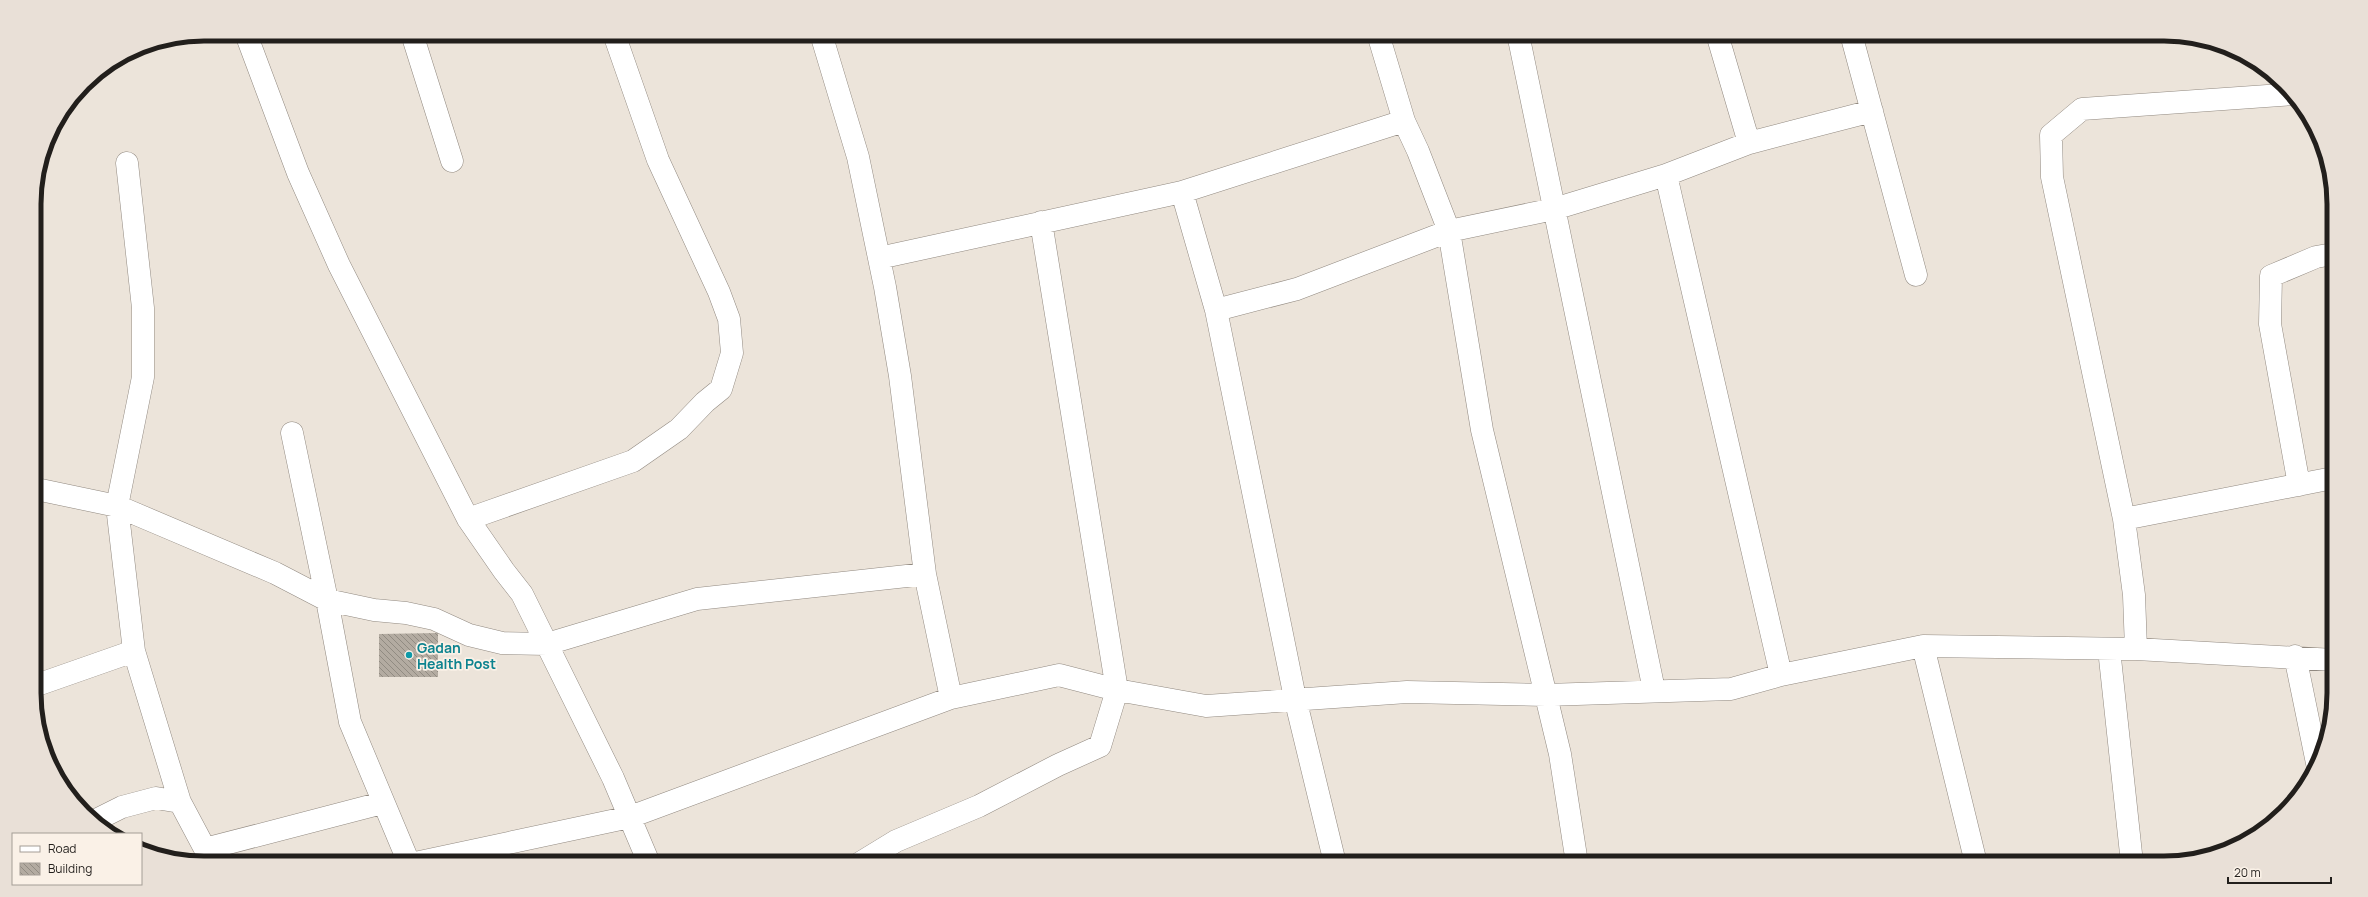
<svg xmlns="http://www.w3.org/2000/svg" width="2368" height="897" font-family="Manrope,sans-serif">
<defs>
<pattern id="building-back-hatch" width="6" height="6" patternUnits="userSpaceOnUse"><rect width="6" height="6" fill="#b3aba1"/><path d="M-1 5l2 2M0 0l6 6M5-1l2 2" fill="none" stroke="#918b82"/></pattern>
</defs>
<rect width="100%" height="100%" fill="#ece4da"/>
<path fill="url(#building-back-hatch)" d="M438,633V677H379V634Z"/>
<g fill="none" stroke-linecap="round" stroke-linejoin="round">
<defs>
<path id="minor" d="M246,34L298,173L339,265L468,519L504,571L522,594L613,778L649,863
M412,34L452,161
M821,34L858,157L885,287L900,376L925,574L951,698
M1378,34L1404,121L1418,151L1449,231L1482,430L1560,754L1577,863
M1518,34L1654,690
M1717,34L1749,143
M1851,34L1916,275
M127,163L143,308V377L117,506L134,651L180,802
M1666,175L1781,675
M1182,192L1404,121
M879,258L1182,192L1216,310L1295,698L1335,863
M1216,310L1297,289L1449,231L1554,209L1666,175L1749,143L1872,111
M292,433L327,600L374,610L406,613L434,619L469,635L502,643L547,644L697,599L925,574
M2299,485L2270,324L2271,276L2316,257L2333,254
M36,489L117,506L275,573L327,600L350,722L409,863
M468,519L633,461L679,429L705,402L721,389L732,353L729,319L719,292L658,160L614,34
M2124,519L2333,478
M1923,646L1976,863
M2109,649L2132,863
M2136,649L2134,595L2124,519L2052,177L2051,135L2082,109L2294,94
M2295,656L2317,763
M37,685L134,651
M94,821L122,807L156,798L180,802L205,849L382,803
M415,863L630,817L951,698L1059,675L1117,690L1041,222
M860,863L896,841L979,806L1058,765L1100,746L1117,690L1206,706L1407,692L1546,695L1731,689L1781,675L1923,646L2136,649L2334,660"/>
</defs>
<use href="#minor" stroke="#918980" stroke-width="23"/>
<use href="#minor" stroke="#fff" stroke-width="22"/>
</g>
<circle fill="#0f9aa8" stroke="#faf1e7" stroke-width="1.5" cx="409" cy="655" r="4"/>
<g text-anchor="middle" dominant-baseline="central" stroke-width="3.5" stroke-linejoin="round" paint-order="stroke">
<g font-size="14" font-weight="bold" fill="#0d838f" stroke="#faf1e7" text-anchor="start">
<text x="417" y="647">Gadan<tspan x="417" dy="16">Health Post</tspan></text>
</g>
</g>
<path d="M0 0H2368V897H0ZM204 41H2164A163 163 0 0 1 2327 204V693A163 163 0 0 1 2164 856H204A163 163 0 0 1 41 693V204A163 163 0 0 1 204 41Z" fill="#e9e0d7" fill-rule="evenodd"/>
<path fill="none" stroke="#221f1c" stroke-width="5" d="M204 41H2164A163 163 0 0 1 2327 204V693A163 163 0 0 1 2164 856H204A163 163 0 0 1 41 693V204A163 163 0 0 1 204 41Z"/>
<rect x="12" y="833" width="130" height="52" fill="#faf1e7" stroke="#a49d96"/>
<rect x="20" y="846" width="20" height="6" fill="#ffffff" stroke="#a49d96"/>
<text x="48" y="853" font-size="12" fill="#221f1c">Road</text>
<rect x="20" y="863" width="20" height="12" fill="url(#building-back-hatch)" stroke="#a49d96"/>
<text x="48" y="873" font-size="12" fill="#221f1c">Building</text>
<path d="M2228 877v6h103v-6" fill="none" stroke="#221f1c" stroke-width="2"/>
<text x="2234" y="877" font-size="12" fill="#221f1c" stroke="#faf1e7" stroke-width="3" paint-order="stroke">20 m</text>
</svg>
